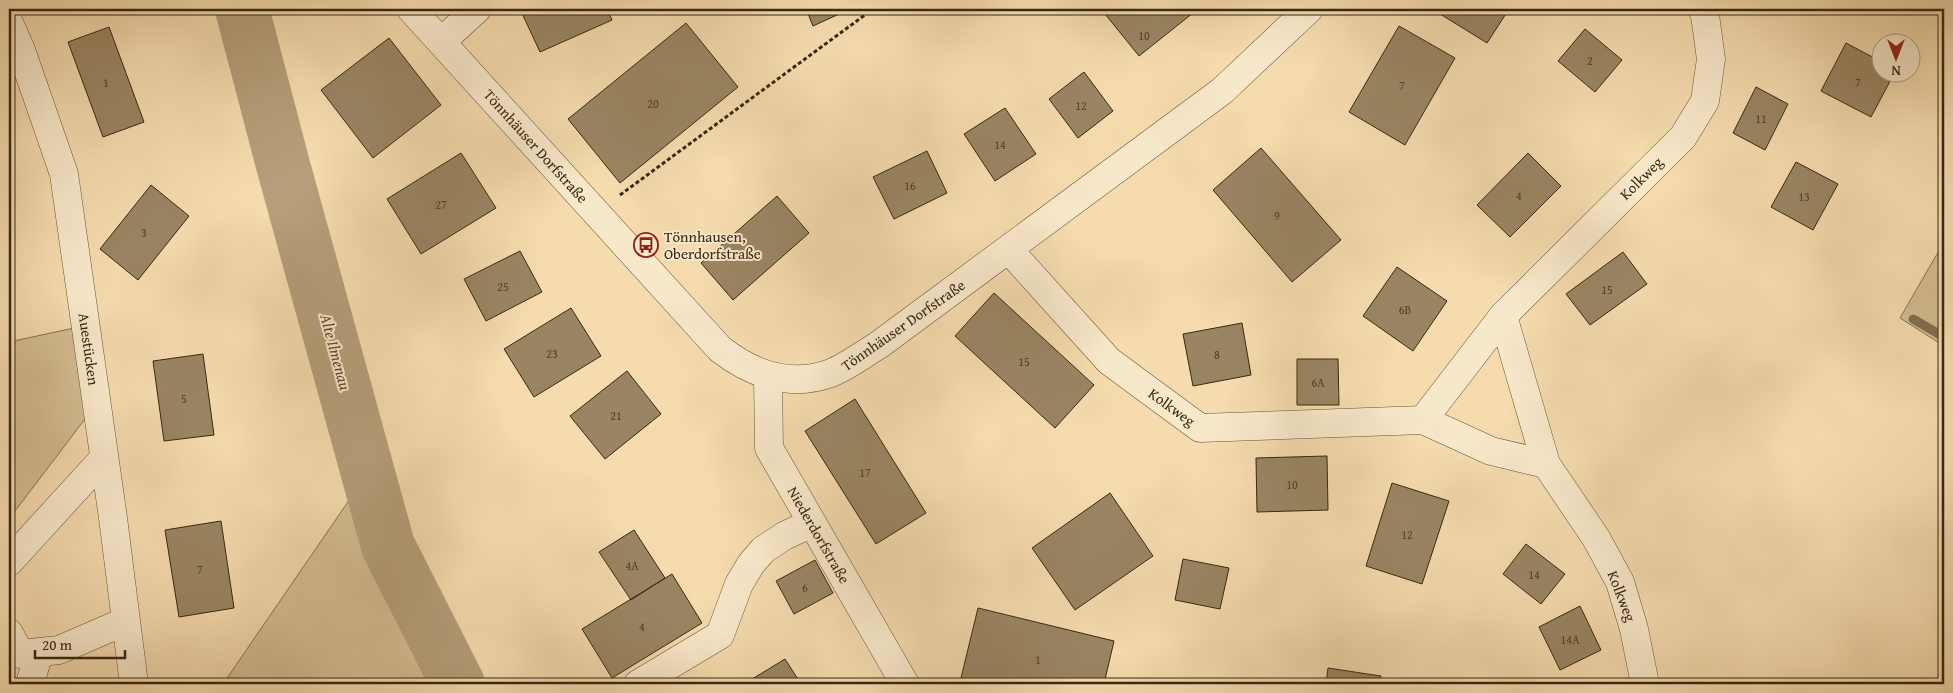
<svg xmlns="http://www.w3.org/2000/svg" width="1953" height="693" font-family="'Gentium Book Plus',serif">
<rect width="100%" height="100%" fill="#f5dbae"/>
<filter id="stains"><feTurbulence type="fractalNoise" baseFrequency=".004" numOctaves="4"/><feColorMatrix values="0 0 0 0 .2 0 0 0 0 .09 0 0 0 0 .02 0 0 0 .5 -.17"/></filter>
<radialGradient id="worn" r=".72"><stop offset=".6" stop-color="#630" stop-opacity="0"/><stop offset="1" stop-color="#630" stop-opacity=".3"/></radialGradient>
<path fill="#d5bd93" stroke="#867252" d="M1944,242V346L1900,318Z
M74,328L88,415L9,519V342Z
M352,496L429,684H223Z"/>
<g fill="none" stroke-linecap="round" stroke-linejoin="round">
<path stroke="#836f50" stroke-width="9" d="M1913,319L1944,337"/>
<path stroke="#b59e79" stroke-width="54" d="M242,9L283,165L388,546L458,684"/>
</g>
<path fill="#9a8563" stroke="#382812" d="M520,9H607L612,20L540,52Z
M806,9H850L813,26Z
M1111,9H1198L1139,56L1105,14Z
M1432,9H1509L1487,43Z
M686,23L738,87L620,183L568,119Z
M1399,26L1455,58L1405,145L1349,112Z
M109,27L144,122L103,137L68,42Z
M1585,29L1622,60L1595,92L1558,61Z
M389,38L441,105L373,158L321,90Z
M1846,43L1880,61V72H1895L1871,117L1821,91Z
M1084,72L1113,111L1078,138L1049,99Z
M1756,87L1788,104L1765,150L1733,133Z
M1005,108L1036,154L995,181L964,134Z
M1261,148L1341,240L1292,282L1213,190Z
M927,151L947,193L894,219L873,177Z
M461,153L496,208L421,254L387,199Z
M1528,153L1561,186L1510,237L1477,205Z
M1796,162L1838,184L1813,230L1771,207Z
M151,185L189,216L138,280L100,249Z
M777,196L809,233L733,300L701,263Z
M520,251L542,292L486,321L464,279Z
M1623,252L1647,284L1590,325L1566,294Z
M1397,267L1447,301L1413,351L1363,316Z
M994,293L1094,385L1055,428L955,336Z
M571,308L601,356L534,397L504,349Z
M1242,323L1251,375L1193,386L1183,334Z
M203,354L214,435L164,441L153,361Z
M1297,359H1338L1339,405H1297Z
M627,371L661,414L605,459L570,416Z
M855,399L926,513L876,544L805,431Z
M1327,456L1328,510L1257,512L1256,458Z
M1392,483L1449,501L1422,584L1366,566Z
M1110,493L1153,556L1075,610L1032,548Z
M221,521L234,608L179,617L165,530Z
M634,530L665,578L631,600L599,552Z
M1526,544L1565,574L1541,604L1503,574Z
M1183,559L1229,568L1220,609L1175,600Z
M815,560L833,593L794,614L776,581Z
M672,574L702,623L612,678L582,629Z
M1580,606L1601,650L1560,670L1539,627Z
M978,608L1114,641L1104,684H988L961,678Z
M785,659L801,684H744Z
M1328,668L1381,676L1380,684H1326Z"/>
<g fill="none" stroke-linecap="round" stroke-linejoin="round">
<defs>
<path id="minor" d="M411,9L720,349C752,374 791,388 831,373C848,366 864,354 880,344L1222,91L1309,9
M9,23L21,50L64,174L113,518L134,684
M441,42L477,9
M1009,250L1109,361L1200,428L1423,420L1491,451L1546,464
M768,377L769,448L905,684
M1423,420L1503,316
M9,562L104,458
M9,633L20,654L59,650L126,621
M30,684L39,652
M638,684L720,635L739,584L751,564L763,550L784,536L812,523
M1645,684L1634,629L1620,582L1596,538L1546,464L1503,316L1683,137L1705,101L1711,59L1705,15L1702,9"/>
</defs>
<use href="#minor" stroke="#675539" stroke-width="29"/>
<path stroke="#382812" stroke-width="3" stroke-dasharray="4 2.5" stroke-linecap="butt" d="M620,195L873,9"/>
<use href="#minor" stroke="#f8e8ca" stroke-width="28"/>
</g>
<defs>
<symbol id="bus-ring" viewBox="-11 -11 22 22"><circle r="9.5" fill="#f8e8ca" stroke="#8f2418" stroke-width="1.5"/><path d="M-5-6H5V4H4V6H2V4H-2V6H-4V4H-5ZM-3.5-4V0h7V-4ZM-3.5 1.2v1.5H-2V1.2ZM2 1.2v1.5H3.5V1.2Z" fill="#8f2418"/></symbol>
</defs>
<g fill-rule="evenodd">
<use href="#bus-ring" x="632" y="231" width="28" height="28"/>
</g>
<g text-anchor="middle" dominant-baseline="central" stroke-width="4" stroke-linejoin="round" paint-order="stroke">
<g font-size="12" fill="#503f26">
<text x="1144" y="35">10</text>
<text x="1590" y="60">2</text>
<text x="106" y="82">1</text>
<text x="1858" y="82">7</text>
<text x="1402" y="85">7</text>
<text x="653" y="103">20</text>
<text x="1081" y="105">12</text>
<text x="1761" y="118">11</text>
<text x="1000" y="144">14</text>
<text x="910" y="185">16</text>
<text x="1519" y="195">4</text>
<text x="1804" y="196">13</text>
<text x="441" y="204">27</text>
<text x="1277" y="215">9</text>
<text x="144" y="232">3</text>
<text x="503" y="286">25</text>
<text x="1607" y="289">15</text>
<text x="1405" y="309">6B</text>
<text x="552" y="353">23</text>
<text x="1217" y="354">8</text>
<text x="1024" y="361">15</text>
<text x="1318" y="382">6A</text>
<text x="184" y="398">5</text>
<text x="616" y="415">21</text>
<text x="865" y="472">17</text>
<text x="1292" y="484">10</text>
<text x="1407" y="534">12</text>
<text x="632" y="565">4A</text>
<text x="200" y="569">7</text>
<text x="1534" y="574">14</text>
<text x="805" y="587">6</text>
<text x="642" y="626">4</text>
<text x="1570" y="639">14A</text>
<text x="1038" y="659">1</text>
</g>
<g font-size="15" fill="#382812" stroke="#f8e8ca">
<text transform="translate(536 146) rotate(48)">Tönnhäuser Dorfstraße</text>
<text transform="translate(1641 178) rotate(-45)">Kolkweg</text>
<text transform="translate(903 325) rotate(-35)">Tönnhäuser Dorfstraße</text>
<text transform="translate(89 349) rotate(82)">Auestücken</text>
<text transform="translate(1172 407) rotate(36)">Kolkweg</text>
<text transform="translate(819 535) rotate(60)">Niederdorfstraße</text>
<text transform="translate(1622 596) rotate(69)">Kolkweg</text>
</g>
<g font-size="15" fill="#382812" stroke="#f8e8ca" text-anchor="start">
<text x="664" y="236">Tönnhausen,<tspan x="664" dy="17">Oberdorfstraße</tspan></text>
</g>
<g font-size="16" font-style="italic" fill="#5e4b31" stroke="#f8e8ca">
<text transform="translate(336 352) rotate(75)">Alte Ilmenau</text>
</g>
</g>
<rect width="1953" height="693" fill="none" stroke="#f5dbae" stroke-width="30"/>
<rect x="10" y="10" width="1933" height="673" fill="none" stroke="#382812" stroke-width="2.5"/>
<rect x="15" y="15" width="1923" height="663" fill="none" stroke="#382812"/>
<g transform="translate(1896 58) rotate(180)"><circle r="24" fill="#f8e8ca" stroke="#ab9b80"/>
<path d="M0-4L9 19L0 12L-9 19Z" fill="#8f2418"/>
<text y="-8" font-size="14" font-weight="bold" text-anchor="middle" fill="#382812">N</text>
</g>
<path d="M35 650v8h90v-8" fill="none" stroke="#382812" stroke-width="2.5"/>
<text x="42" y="650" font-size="15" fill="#382812" stroke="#f8e8ca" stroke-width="4" paint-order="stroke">20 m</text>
<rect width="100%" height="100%" filter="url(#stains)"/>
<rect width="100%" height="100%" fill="url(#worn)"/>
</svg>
